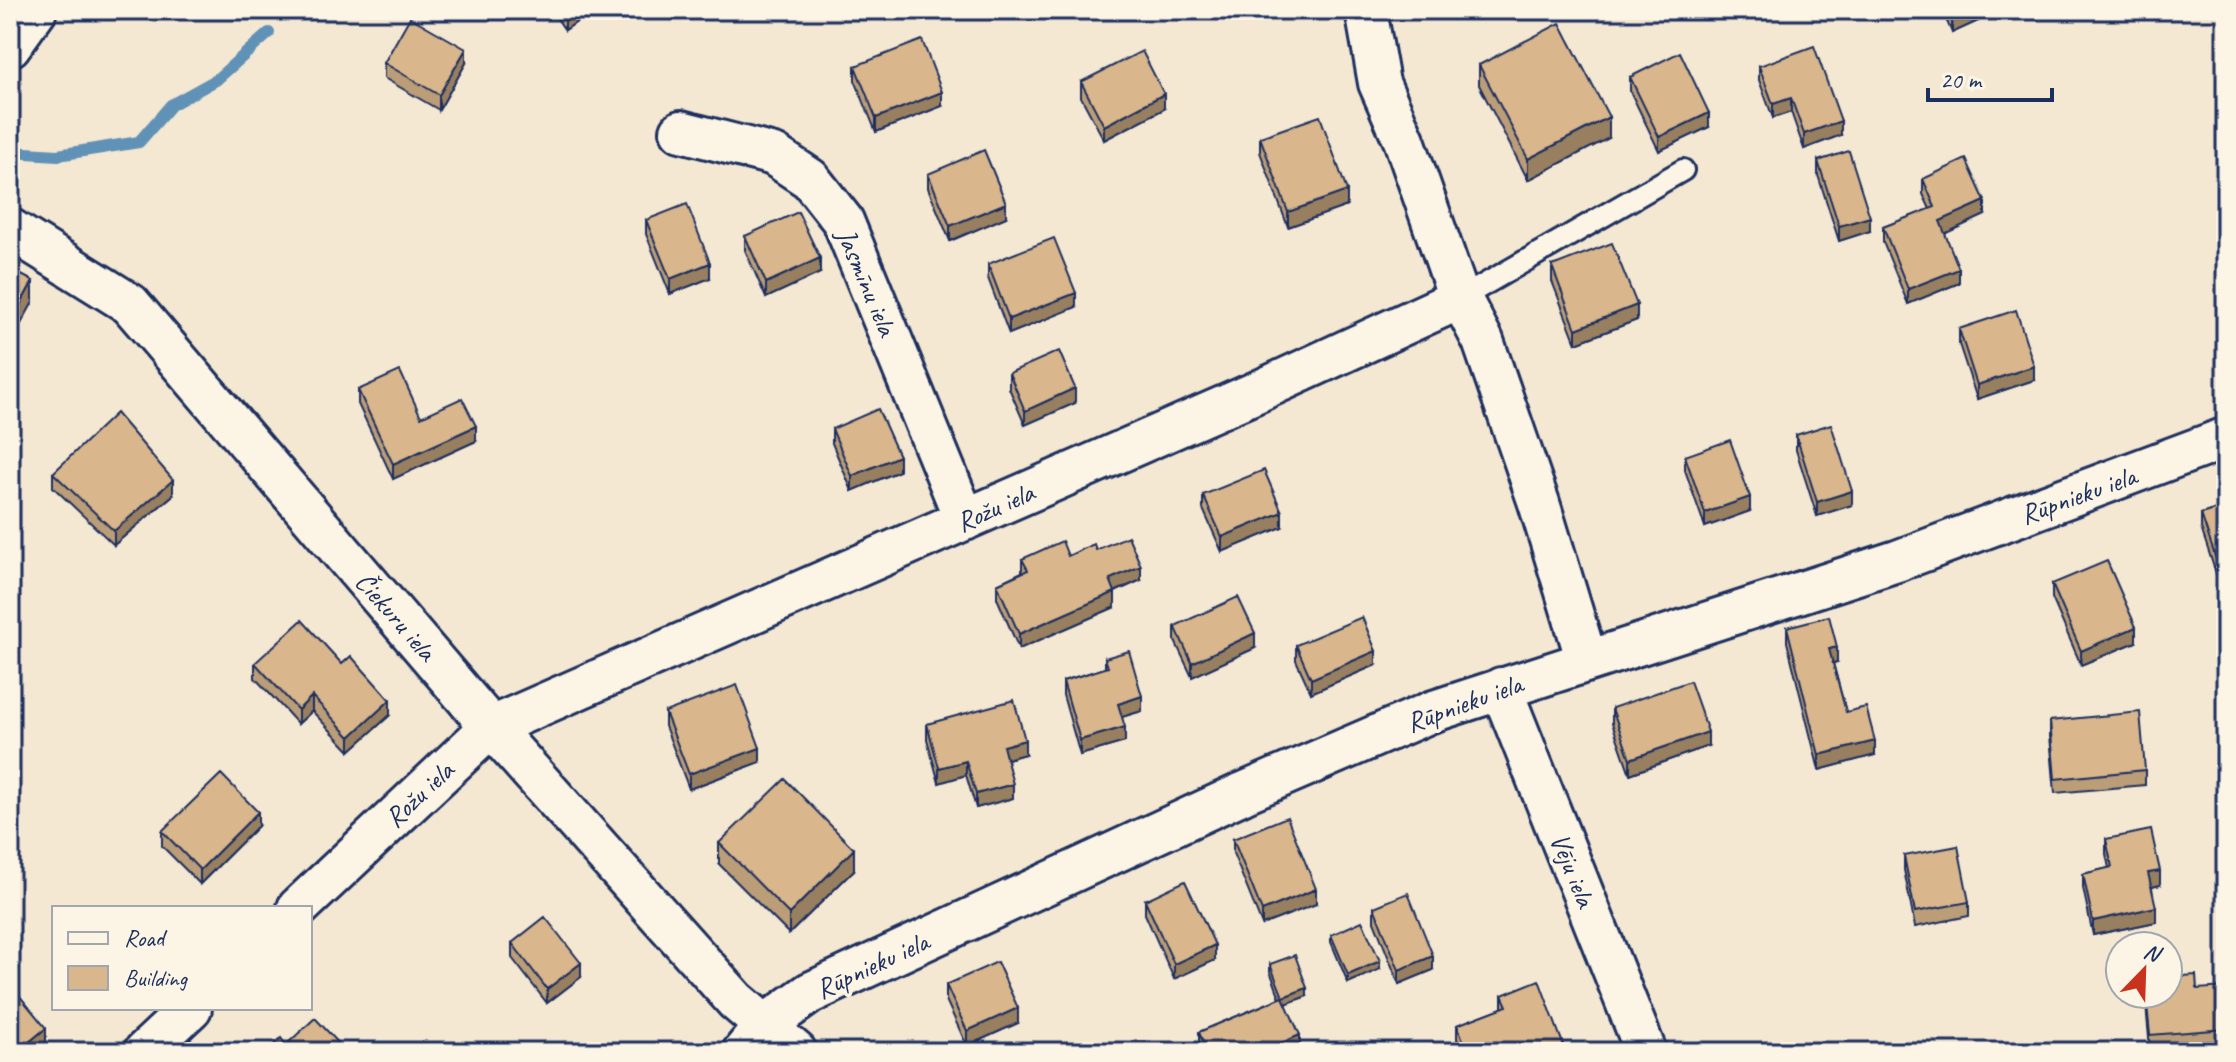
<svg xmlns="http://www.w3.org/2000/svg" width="2236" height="1062" font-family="Caveat,sans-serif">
<rect width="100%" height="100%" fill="#f5e8d3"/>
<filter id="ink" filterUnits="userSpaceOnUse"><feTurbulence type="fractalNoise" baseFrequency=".0125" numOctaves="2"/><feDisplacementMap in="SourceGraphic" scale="16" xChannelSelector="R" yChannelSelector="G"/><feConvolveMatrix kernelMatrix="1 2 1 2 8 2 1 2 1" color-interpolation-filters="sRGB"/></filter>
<g filter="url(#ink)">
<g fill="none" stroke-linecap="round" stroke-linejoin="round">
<path stroke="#6191b6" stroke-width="12" d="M10,152L58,155L139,142L171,105L216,80L269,33"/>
<defs>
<path id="service" d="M1461,298L1683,170"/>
<path id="minor" d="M1366,10L1379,83L1404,140L1456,289L1483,341L1539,503L1587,661
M10,46L36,10
M681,131L774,155L810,179L843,221L965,520
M10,229L130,304L491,727L736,1001L796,1052
M1501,688L1646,1052
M298,908L491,727L1259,391L1461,298
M144,1052L191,1008
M743,1052L764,1026L810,993L1243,793L1431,712L1897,561L2226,438"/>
</defs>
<use href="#service" stroke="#1b2f5e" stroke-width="26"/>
<use href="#minor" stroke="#1b2f5e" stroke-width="46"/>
<use href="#service" stroke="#fcf5e5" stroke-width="20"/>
<use href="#minor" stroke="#fcf5e5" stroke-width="40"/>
</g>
<path fill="#bb9d78" stroke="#1b2f5e" stroke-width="2" d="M551,10H594L565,30Z
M1942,10H2002L1952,33Z
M384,63H466L439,110L384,78Z
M1479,65L1609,138L1528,180L1479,85Z
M855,66L942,106L876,132L855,80Z
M1759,66L1841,135L1804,149L1791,112L1773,118L1759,80Z
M1630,77L1709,127L1659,151L1630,91Z
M1081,82L1164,109L1104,140L1081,97Z
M1260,137L1347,206L1288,227L1260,152Z
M1818,161L1870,231L1839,241L1818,175Z
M928,174L1006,217L950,241L928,188Z
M1923,179L1985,215L1945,233L1959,283L1908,304L1883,242V227L1930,209L1923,194Z
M646,220L710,278L670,294L646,234Z
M745,236L820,273L766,298L745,250Z
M988,264L1076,307L1009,334L988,278Z
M1552,266L1637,320L1576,343L1552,281Z
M2226,284V307L2223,300V286Z
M1959,329L2034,380L1977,399L1959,344Z
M1009,373L1075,403L1025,425L1009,388Z
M358,390L421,417L476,441L393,479L358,404Z
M832,429L899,471L852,491L832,443Z
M1796,435L1852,505L1817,516L1796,450Z
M1685,456L1750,511L1705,527L1685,470Z
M53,473L173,495L114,545L53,487Z
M1203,495L1282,527L1222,552L1203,509Z
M2226,506V600L2225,601L2201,528V514Z
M1096,550L1141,580L1115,592V607L1019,649L997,598V584L1022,572V559L1068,556Z
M2052,584L2136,642L2081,665L2052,598Z
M1175,626L1255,648L1192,677L1175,641Z
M1787,627L1837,662L1833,663L1846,712L1875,755L1819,770L1787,642Z
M1296,645L1376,665L1311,693L1296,660Z
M1105,658L1142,711L1122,717L1125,742L1080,755L1063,695V681L1105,668Z
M255,663L342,664L390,715L350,751L312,711L298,724L255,678Z
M1612,708L1708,746L1630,774L1612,723Z
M665,712L760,762L689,789L665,726Z
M2050,721L2145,770V785L2055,793L2050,736Z
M927,724L1025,754L1007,759L1013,798L976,808L966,775L939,783L927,739Z
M258,826L200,884L162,846V831Z
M1233,839L1316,904L1262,925L1233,853Z
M2106,839L2160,885L2152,887L2156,922L2093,935L2083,888V874L2109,868L2106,854Z
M719,843L854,870L789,934L719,864Z
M1904,856L1969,902V916L1915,927L1904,870Z
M1145,900L1215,960L1174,979L1145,914Z
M1374,907L1433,970L1399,984L1374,921Z
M1331,935L1380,969L1348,983L1331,942Z
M512,943L581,977L547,1003L512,958Z
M1270,964L1307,996L1286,1003L1300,1049L1294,1052H1201L1199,1047V1032L1280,998L1270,971Z
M946,985L1018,1023L967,1046L946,1000Z
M2226,987V1043L2150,1049L2145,994H2168Z
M1502,995L1566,1052H1462L1457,1039V1025L1502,1008Z"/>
<path fill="#987f61" stroke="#1b2f5e" stroke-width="2" d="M573,10H594L565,30V16Z
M1970,10H2002L1952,33V18Z
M466,49V63L439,110V95Z
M942,92V106L876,132V118Z
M1164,94V109L1104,140V126Z
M1791,98V112L1773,118V104Z
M1709,113V127L1659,151V137Z
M1609,117V138L1528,180V159Z
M1841,121V135L1804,149V134Z
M1347,191V206L1288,227V212Z
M1985,201V215L1940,236V221Z
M1006,203V217L950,241V226Z
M1870,217V231L1839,241V226Z
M820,258V273L766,298V283Z
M710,263V278L670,294V279Z
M1959,269V283L1908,304V289Z
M33,281V302L10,344V323Z
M1076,293V307L1009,334V319Z
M1637,305V320L1576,343V329Z
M2034,366V380L1977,399V385Z
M1075,388V403L1025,425V411Z
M476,426V441L393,479V464Z
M899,456V471L852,491V476Z
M173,480V495L114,545V531Z
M1852,491V505L1817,516V502Z
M1750,497V511L1705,527V513Z
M1282,512V527L1222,552V537Z
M1141,566V580L1110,594V579Z
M1115,592V607L1019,649V634Z
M2136,627V642L2081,665V651Z
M1255,633V648L1192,677V663Z
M1837,647V662L1829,664V649Z
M1376,651V665L1311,693V679Z
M312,696V711L298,724V710Z
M1142,696V711L1118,718V704Z
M390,700V715L350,751V737Z
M1125,727V742L1080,755V740Z
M1708,732V746L1630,774V759Z
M1025,740V754L1003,760V746Z
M1875,741V755L1819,770V755Z
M760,748V762L689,789V774Z
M966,761V775L939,783V768Z
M1013,784V798L976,808V794Z
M258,812V826L200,884V870Z
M854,849V870L789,934V914Z
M2160,871V885L2148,888V873Z
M1316,889V904L1262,925V911Z
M2156,907V922L2093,935V921Z
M1215,945V960L1174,979V964Z
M1433,956V970L1399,984V970Z
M1380,961V969L1348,983V975Z
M581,963V977L547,1003V989Z
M1307,988V996L1283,1005V997Z
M1018,1008V1023L967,1046V1031Z
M46,1028V1042L34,1052H17Z
M1300,1035V1049L1294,1052H1260Z"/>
<path fill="#d9b68b" stroke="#1b2f5e" stroke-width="2" d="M561,10H573L565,16Z
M1949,10H1970L1952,18Z
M410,17L466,49L439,95L384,63Z
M1560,23L1609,117L1528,159L1479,65Z
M922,40L942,92L876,118L855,66Z
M1814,46L1841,121L1804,134L1791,98L1773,104L1759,66Z
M1142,51L1164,94L1104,126L1081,82Z
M1680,52L1709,113L1659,137L1630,77Z
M1320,116L1347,191L1288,212L1260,137Z
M984,150L1006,203L950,226L928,174Z
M1849,151L1870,217L1839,226L1818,161Z
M1966,159L1985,201L1940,221L1959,269L1908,289L1883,227L1935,207L1923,179Z
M687,204L710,263L670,279L646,220Z
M798,212L820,258L766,283L745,236Z
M1054,238L1076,293L1009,319L988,264Z
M1612,243L1637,305L1576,329L1552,266Z
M10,269L33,281L10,323Z
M2016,310L2034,366L1977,385L1959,329Z
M1059,351L1075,388L1025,411L1009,373Z
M400,371L421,417L462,398L476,426L393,464L358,390Z
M878,409L899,456L852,476L832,429Z
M116,413L173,480L114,531L53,473Z
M1831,424L1852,491L1817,502L1796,435Z
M1730,440L1750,497L1705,513L1685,456Z
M1264,470L1282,512L1222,537L1203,495Z
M2226,506V586H2225L2201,514Z
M1128,536L1141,566L1110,579L1115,592L1019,634L997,584L1028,570L1022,559L1062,541L1068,556L1094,544L1096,550Z
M2107,561L2136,627L2081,651L2052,584Z
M1238,597L1255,633L1192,663L1175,626Z
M1829,616L1837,647L1829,649L1846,712L1866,707L1875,741L1819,755L1787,627Z
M1362,617L1376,651L1311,679L1296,645Z
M302,620L342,664L351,656L390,700L350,737L312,696L298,710L255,663Z
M1129,651L1142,696L1118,704L1125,727L1080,740L1063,681L1108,667L1105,658Z
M1690,681L1708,732L1630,759L1612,708Z
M737,685L760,748L689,774L665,712Z
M1014,700L1025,740L1003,746L1013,784L976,794L966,761L939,768L927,724Z
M2140,712L2145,770L2055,779L2050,721Z
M221,774L258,812L200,870L162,831Z
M785,779L854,849L789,914L719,843Z
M1287,817L1316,889L1262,911L1233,839Z
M2151,830L2160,871L2148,873L2156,907L2093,921L2083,874L2112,867L2106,839Z
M1958,846L1969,902L1915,912L1904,856Z
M1185,881L1215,945L1174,964L1145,900Z
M1408,893L1433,956L1399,970L1374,907Z
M545,917L581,963L547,989L512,943Z
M1362,921L1380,961L1348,975L1331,935Z
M1295,955L1307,988L1283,997L1270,964Z
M997,962L1018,1008L967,1031L946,985Z
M2196,975L2197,989L2226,987V1029L2150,1035L2146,994H2168V977Z
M1539,980L1566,1052H1468L1457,1025L1507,1006L1502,995Z
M18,994L46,1028L17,1052H10V1000Z
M1283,997L1300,1035L1260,1052H1207L1199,1032Z
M315,1018L347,1052H266L281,1038L286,1045Z"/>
</g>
<g text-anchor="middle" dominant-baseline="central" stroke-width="7" stroke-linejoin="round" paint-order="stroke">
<g font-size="28" fill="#1b2f5e" stroke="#fcf5e5">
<text transform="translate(867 282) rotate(67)">Jasmīnu iela</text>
<text transform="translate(2078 495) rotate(-20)">Rūpnieku iela</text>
<text transform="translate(995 507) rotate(-24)">Rožu iela</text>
<text transform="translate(396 616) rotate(49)">Čiekuru iela</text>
<text transform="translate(1464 703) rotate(-20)">Rūpnieku iela</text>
<text transform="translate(419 794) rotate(-43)">Rožu iela</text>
<text transform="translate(1573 870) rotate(68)">Vēju iela</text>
<text transform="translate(872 965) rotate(-25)">Rūpnieku iela</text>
</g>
</g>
<rect width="2236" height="1062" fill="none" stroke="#fcf5e5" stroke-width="40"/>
<rect x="20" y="20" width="2196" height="1022" fill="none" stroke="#1b2f5e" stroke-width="3" filter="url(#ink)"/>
<rect x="52" y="906" width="260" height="104" fill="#fcf5e5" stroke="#a2a6af" stroke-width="2"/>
<rect x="68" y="932" width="40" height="12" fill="#fcf5e5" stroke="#a2a6af" stroke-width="2"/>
<text x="124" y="946" font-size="24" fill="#1b2f5e">Road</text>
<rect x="68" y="966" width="40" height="24" fill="#d9b68b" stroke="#a2a6af" stroke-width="2"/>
<text x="124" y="986" font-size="24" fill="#1b2f5e">Building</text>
<g transform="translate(2144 970) rotate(23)"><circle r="38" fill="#fcf5e5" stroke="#a2a6af" stroke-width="2"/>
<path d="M0-6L14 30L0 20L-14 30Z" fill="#c8321e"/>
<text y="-12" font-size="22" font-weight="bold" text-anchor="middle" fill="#1b2f5e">N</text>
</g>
<path d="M1928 88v12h124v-12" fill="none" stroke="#1b2f5e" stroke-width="4"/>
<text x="1940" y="88" font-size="24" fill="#1b2f5e" stroke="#fcf5e5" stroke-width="6" paint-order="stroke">20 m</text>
</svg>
